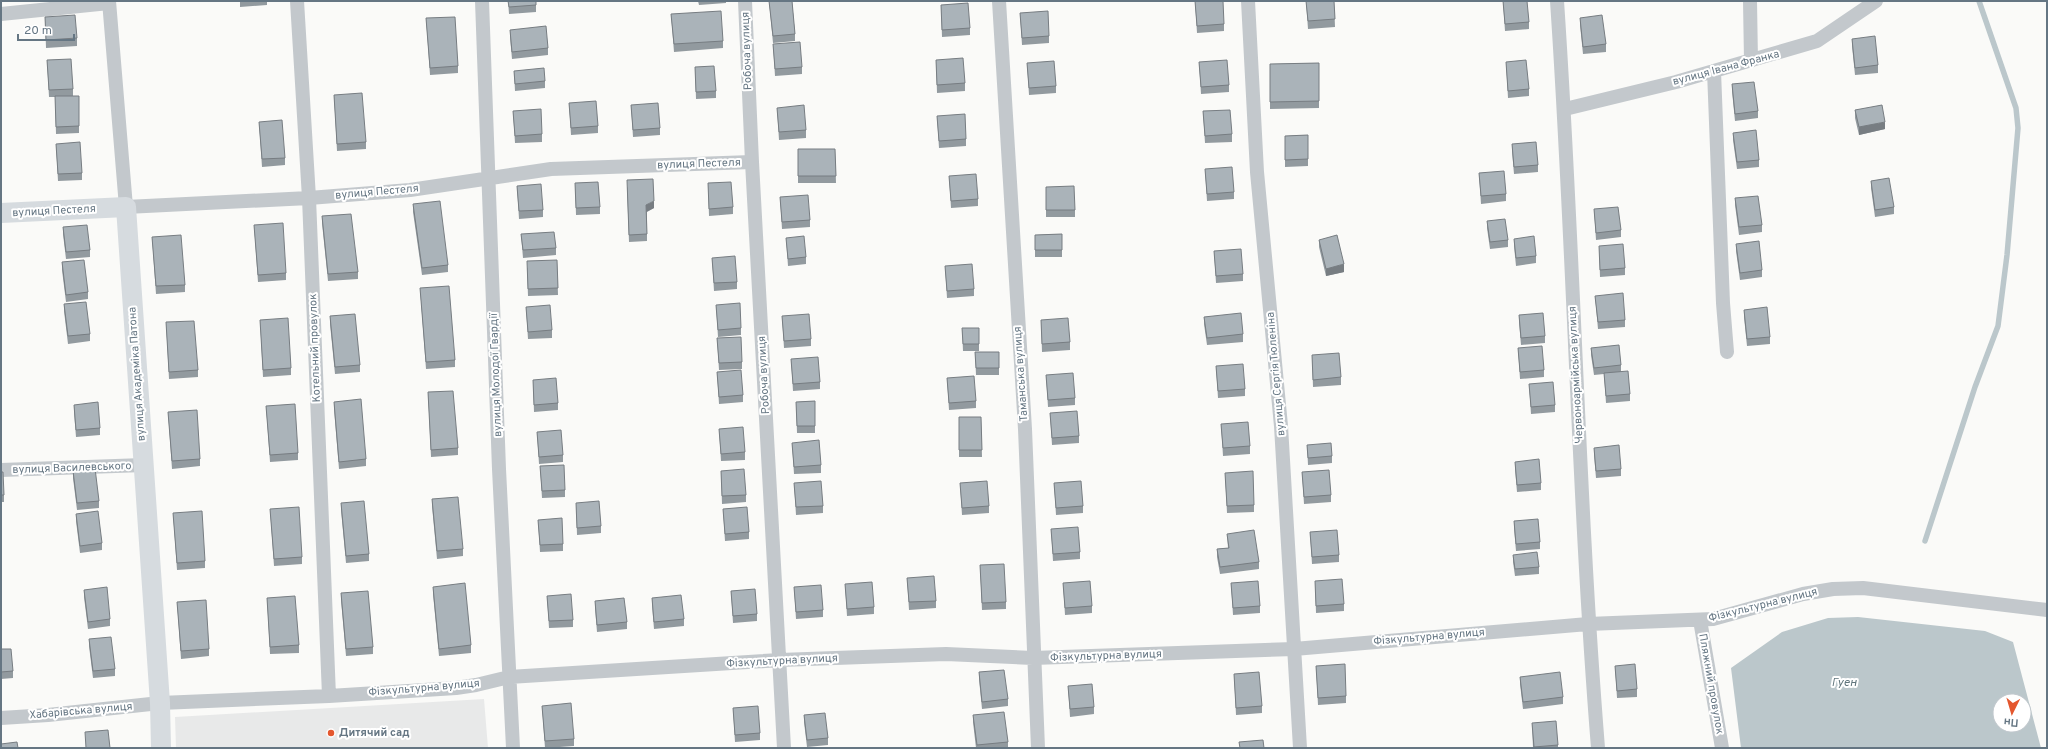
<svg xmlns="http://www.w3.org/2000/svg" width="2048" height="749" font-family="Overpass,sans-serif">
<rect width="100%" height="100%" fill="#fafaf8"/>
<path fill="#e8e9e9" d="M484,699L488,748H176L175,717Z"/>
<path fill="#bbc7cb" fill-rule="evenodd" d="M1858,617L1985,631L2013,642L2041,748H1741L1731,668L1782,632L1828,618ZM2000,701H2024V725H2000Z"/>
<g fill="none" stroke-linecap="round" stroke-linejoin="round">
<path stroke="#bbc7cb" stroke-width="5.5" d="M1925,541L1975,387L1998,326L2007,255L2018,128L2016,108L1979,1"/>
<path stroke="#c3c8cc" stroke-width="14" d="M109,1L126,207L309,198L410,190L551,169L752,162
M297,1L309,198L329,696
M482,1L499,469L513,748
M745,1L752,162L784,748
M999,1L1025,429L1038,748
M1248,1L1257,172L1281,426L1300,748
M1557,1C1574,250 1578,499 1598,748
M1750,1L1751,61
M1,14L109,3
M1714,71L1723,303L1727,352
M1565,109L1676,82L1817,41L1876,1
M1,470L144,465
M1700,620L1722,748
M1,718L48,715L160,703L329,696L456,688L476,685L509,677L780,660L946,654L1033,658L1294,649L1588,624L1713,619L1803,594L1833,589L1863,588L2047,610"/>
<path stroke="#d6dbdf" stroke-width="20" d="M1,213L126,207L160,703L161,748"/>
</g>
<path fill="#929a9f" d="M240,1H267V5L240,7Z
M508,1H536V12L509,14Z
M698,1H726V3L699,5Z
M769,1H792L795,34V41L773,43Z
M1195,1L1224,24V31L1197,33Z
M1306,1H1334L1335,27L1308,29Z
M1503,1L1529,22V29L1505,31Z
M941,5L970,28V35L942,37Z
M1020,13L1049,36V43L1022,45Z
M671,14L723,41V48L674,52Z
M45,17L77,38V46L46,48Z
M426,18L458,66V73L430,75Z
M1580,18L1606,44V52L1583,54L1580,25Z
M510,30L548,48V55L512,59L510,37Z
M1852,39L1878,65V73L1855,75L1852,46Z
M773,44L802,67V74L775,76Z
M47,60L73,89V96H79V133L56,134L55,97H49Z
M936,60L965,83V91L937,93Z
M1199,62L1229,85V92L1201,94Z
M1506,62L1529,89V96L1508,98Z
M1027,63L1056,86V93L1029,95Z
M1319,63V108L1270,109V64Z
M695,67L716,91V98L696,99Z
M514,71L545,81V88L515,91Z
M1732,84L1758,111V118L1735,121L1732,91Z
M334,95L366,142V149L337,151Z
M569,103L598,126V133L571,135Z
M631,105L660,128V135L633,137Z
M777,108L806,130V138L779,140Z
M1855,110L1885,129L1859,135L1855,118Z
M513,111L542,134V142L515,143Z
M1203,111L1232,134V142L1205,143Z
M937,116L966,139V146L939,148Z
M259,122L285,158V165L262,167Z
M1733,133L1759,160V167L1737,169L1733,140Z
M1308,135V166L1285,167V136Z
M56,144L82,173V180L58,181Z
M1512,144L1538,165V172L1514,174L1512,151Z
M798,149H835L836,183H798Z
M1205,169L1234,192V199L1207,201Z
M1479,173L1506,194V201L1481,204Z
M949,176L978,199V206L951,208Z
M1871,181L1894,207V214L1875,217L1871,188Z
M575,183L600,207V214L576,215Z
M708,183L733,207V214L709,216Z
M517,186L543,210V217L519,219Z
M627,187L654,208L647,212V241L629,242Z
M1046,187L1075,210V217H1046Z
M780,197L810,220V227L782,229Z
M1735,198L1762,225V232L1739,235L1735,205Z
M413,204L448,265V272L422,275L413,212Z
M1594,209L1621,230V237L1596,240Z
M322,216L358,272V279L328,281L322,223Z
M1487,221L1508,240V247L1490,249L1487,228Z
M254,225L286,273V280L258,282Z
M63,227L90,250V257L66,259L63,234Z
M521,234L556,248V255L523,258Z
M1062,234V257H1035V235Z
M152,237L185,285V292L156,294Z
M786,238L806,257V264L788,266Z
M1514,239L1536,256V263L1516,266L1514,246Z
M1319,240L1344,272L1326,276L1319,247Z
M1736,244L1762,270V277L1740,280L1736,251Z
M1599,246L1625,268V275L1600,277Z
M1214,251L1243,274V281L1216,283Z
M712,258L737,282V289L714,291Z
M557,260L558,295L528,296L527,268Z
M62,262L88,292V299L66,302L62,270Z
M945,266L974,289V296L947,298Z
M420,288L455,360V367L426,369Z
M1595,296L1625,320V327L1598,329Z
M64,304L90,334V341L68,344L64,311Z
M716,305L741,328V335L718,337Z
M526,307L552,330V338L528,339Z
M1744,310L1770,337V344L1747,346L1744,317Z
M1519,315L1545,336V343L1521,345L1519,322Z
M330,316L360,365V372L335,374L330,324Z
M782,316L811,339V346L784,348Z
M1204,317L1243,334V342L1207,345L1204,324Z
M260,320L291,368V375L263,377Z
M1041,320L1070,342V350L1042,352Z
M166,322L198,370V377L169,379Z
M962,328H979V351H963Z
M717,338L742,362V369L719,370Z
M1518,348L1544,370V377L1520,379Z
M1591,348L1621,365V371L1630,394V401L1606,403L1604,374L1594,375L1591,355Z
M975,352H999V375H976Z
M1312,355L1341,377V385L1313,387Z
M791,359L820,382V389L793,391Z
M1216,366L1245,389V396L1218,398Z
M717,372L743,395V402L719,404Z
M1046,375L1075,398V405L1048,407Z
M947,378L976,401V408L949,410Z
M533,380L558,403V410L534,412Z
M1529,384L1555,405V412L1531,414Z
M428,392L458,448V455L431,457Z
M815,401V433H797L796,402Z
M334,402L366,459V466L339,469L334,409Z
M74,405L100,428V435L76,437L74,412Z
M266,406L298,453V460L270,462Z
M168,412L200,459V466L172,469Z
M1050,413L1079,436V443L1052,445Z
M959,417H981L982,457H959Z
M1221,424L1250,446V454L1223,456Z
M719,429L745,452V460L721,461Z
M537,432L563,455V462L539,464Z
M792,443L821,465V473L794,474Z
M1307,445L1332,456V463L1308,465Z
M1594,448L1621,469V476L1596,478L1594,455Z
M1515,462L1541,483V490L1517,492L1515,469Z
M540,466L565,490V497L542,498Z
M73,471L99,501V508L77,510L73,478Z
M721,471L746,495V502L722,504Z
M1,472L4,495V502H1Z
M1302,472L1331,495V502L1304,504Z
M1225,473L1254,505V512L1227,513Z
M794,483L823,506V513L796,515Z
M960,483L989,506V513L962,515Z
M1054,483L1083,506V513L1056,515Z
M432,499L463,549V556L437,559L432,506Z
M341,503L369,554V561L346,563L341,510Z
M576,503L601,526V533L577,535Z
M270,509L302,557V564L274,566Z
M723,509L749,532V539L725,541Z
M173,513L205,561V568L177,570Z
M76,514L102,543V550L80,553L76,521Z
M538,520L563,544V551L540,552Z
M1514,521L1540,542V549L1516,551L1514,528Z
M1051,529L1080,552V559L1053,561Z
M1310,532L1339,555V562L1312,564Z
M1227,534L1259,562V569L1220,574L1217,557V549L1228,548Z
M1513,555L1539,567V574L1515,576L1513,562Z
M980,565L1006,602V609L982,610Z
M907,578L936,601V608L909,610Z
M1315,581L1344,604V611L1316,613Z
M1063,583L1092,606V613L1065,615Z
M1231,583L1260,606V613L1233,615Z
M845,584L874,607V614L847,616Z
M433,587L471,645V653L439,656L433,594Z
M794,587L823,610V617L796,619Z
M84,590L110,619V626L88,629L84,597Z
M731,591L757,614V621L733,623Z
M341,593L373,647V654L346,656L341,600Z
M547,596L573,620V627L549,628Z
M267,598L299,645V653L270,654Z
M652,598L684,619V626L654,629L652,605Z
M595,601L627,622V629L597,632L595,608Z
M177,602L209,649V656L181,659Z
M89,639L115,669V676L93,678L89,646Z
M1,649L13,671V678L1,679Z
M1316,666L1346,696V703L1318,705Z
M1615,666L1637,689V697L1617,698Z
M979,672L1008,699V706L982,709L979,679Z
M1234,674L1262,706V713L1236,715Z
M1520,677L1563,697V704L1523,709L1520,684Z
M1068,686L1094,707V714L1070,717Z
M542,706L574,739V746L545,748Z
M733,708L760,733V740L735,742Z
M804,715L828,738V745L807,747L804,722Z
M973,715L1008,742V748H976L973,722Z
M1532,723L1558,745V748H1533Z"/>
<path fill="#777d82" d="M1885,122V129L1859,135V127Z
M654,201V208L646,212V205Z
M1344,264V272L1326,276V269Z"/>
<path fill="#aab3b9" stroke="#777d82" d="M508,1H536V5L509,7Z
M769,1H792L795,34L773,36Z
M1195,1H1223L1224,24L1197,26Z
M1306,1H1334L1335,19L1308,21Z
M1503,1H1527L1529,22L1505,24Z
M968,3L970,28L942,30L941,5Z
M721,11L723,41L674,44L671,14Z
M1048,11L1049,36L1022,38L1020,13Z
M75,15L77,38L46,40L45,17Z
M1602,15L1606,44L1583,47L1580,18Z
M455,17L458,66L430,68L426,18Z
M546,26L548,48L512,52L510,30Z
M1875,36L1878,65L1855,68L1852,39Z
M800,42L802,67L775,69L773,44Z
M963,58L965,83L937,85L936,60Z
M71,59L73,89L49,90L47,60Z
M1227,60L1229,85L1201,87L1199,62Z
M1526,60L1529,89L1508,91L1506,62Z
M1054,61L1056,86L1029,88L1027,63Z
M1319,63V101L1270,102V64Z
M714,66L716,91L696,92L695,67Z
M544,68L545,81L515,84L514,71Z
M1754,82L1758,111L1735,114L1732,84Z
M362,93L366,142L337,144L334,95Z
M55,96H79V126L56,127Z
M596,101L598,126L571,128L569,103Z
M658,103L660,128L633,130L631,105Z
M804,105L806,130L779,132L777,108Z
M1882,105L1885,122L1859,127L1855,110Z
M541,109L542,134L515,136L513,111Z
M1230,110L1232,134L1205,136L1203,111Z
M965,114L966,139L939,141L937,116Z
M282,120L285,158L262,159L259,122Z
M1756,130L1759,160L1737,162L1733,133Z
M1308,135V159L1285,160V136Z
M80,142L82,173L58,174L56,144Z
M1536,142L1538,165L1514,167L1512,144Z
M798,149H835L836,176H798Z
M1232,167L1234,192L1207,194L1205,169Z
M1504,171L1506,194L1481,196L1479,173Z
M976,174L978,199L951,201L949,176Z
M1889,178L1894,207L1875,210L1871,181Z
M653,179L654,201L646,205L647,234L629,235L627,180Z
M598,182L600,207L576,208L575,183Z
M731,182L733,207L709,209L708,183Z
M541,184L543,210L519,211L517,186Z
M1074,186L1075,210H1046V187Z
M808,195L810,220L782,222L780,197Z
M1758,196L1762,225L1739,227L1735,198Z
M440,201L448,265L422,268L413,204Z
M1618,207L1621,230L1596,233L1594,209Z
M351,214L358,272L328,274L322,216Z
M1505,219L1508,240L1490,242L1487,221Z
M283,223L286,273L258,275L254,225Z
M87,225L90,250L66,252L63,227Z
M554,232L556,248L523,250L521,234Z
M1062,234V250H1035V235Z
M181,235L185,285L156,286L152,237Z
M1337,235L1344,264L1326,269L1319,240Z
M804,236L806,257L788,259L786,238Z
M1534,236L1536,256L1516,258L1514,239Z
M1759,241L1762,270L1740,273L1736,244Z
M1623,244L1625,268L1600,270L1599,246Z
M1241,249L1243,274L1216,276L1214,251Z
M735,256L737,282L714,283L712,258Z
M84,260L88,292L66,295L62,262Z
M557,260L558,288L528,289L527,261Z
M972,264L974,289L947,291L945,266Z
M449,286L455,360L426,362L420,288Z
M1623,293L1625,320L1598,322L1595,296Z
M86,302L90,334L68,336L64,304Z
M740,303L741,328L718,330L716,305Z
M550,305L552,330L528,332L526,307Z
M1767,307L1770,337L1747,339L1744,310Z
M1241,313L1243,334L1207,338L1204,317Z
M1543,313L1545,336L1521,338L1519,315Z
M355,314L360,365L335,367L330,316Z
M809,314L811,339L784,341L782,316Z
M288,318L291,368L263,370L260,320Z
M1068,318L1070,342L1042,344L1041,320Z
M194,321L198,370L169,372L166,322Z
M962,328H979V344H963Z
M741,337L742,362L719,363L717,338Z
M1619,345L1621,365L1594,368L1591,348Z
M1542,346L1544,370L1520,372L1518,348Z
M975,352H999V368H976Z
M1339,353L1341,377L1313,380L1312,355Z
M818,357L820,382L793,384L791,359Z
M1243,364L1245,389L1218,391L1216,366Z
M741,370L743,395L719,397L717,372Z
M1628,371L1630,394L1606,396L1604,373Z
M1073,373L1075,398L1048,400L1046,375Z
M974,376L976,401L949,403L947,378Z
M556,378L558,403L534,405L533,380Z
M1553,382L1555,405L1531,407L1529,384Z
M453,391L458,448L431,450L428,392Z
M361,399L366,459L339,462L334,402Z
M815,401V426H797L796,402Z
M98,402L100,428L76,430L74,405Z
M295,404L298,453L270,455L266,406Z
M197,410L200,459L172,461L168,412Z
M1077,411L1079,436L1052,438L1050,413Z
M959,417H981L982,450H959Z
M1248,422L1250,446L1223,448L1221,424Z
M743,427L745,452L721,454L719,429Z
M561,430L563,455L539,457L537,432Z
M819,440L821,465L794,467L792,443Z
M1331,443L1332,456L1308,458L1307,445Z
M1619,445L1621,469L1596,471L1594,448Z
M1539,459L1541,483L1517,485L1515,462Z
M564,465L565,490L542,491L540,466Z
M95,468L99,501L77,503L73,471Z
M744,469L746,495L722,496L721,471Z
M1329,470L1331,495L1304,497L1302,472Z
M1253,471L1254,505L1227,506L1225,473Z
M1,472H3L4,495H1Z
M821,481L823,506L796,507L794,483Z
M987,481L989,506L962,508L960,483Z
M1081,481L1083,506L1056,508L1054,483Z
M458,497L463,549L437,551L432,499Z
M364,501L369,554L346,556L341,503Z
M599,501L601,526L577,528L576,503Z
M299,507L302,557L274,559L270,509Z
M747,507L749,532L725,534L723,509Z
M98,511L102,543L80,546L76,514Z
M202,511L205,561L177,563L173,513Z
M562,518L563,544L540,545L538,520Z
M1538,519L1540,542L1516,544L1514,521Z
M1078,527L1080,552L1053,554L1051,529Z
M1254,530L1259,562L1220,567L1217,549L1229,548L1227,534Z
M1337,530L1339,555L1312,557L1310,532Z
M1537,552L1539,567L1515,569L1513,555Z
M1004,564L1006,602L982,603L980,565Z
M934,576L936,601L909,602L907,578Z
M1342,579L1344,604L1316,606L1315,581Z
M1090,581L1092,606L1065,608L1063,583Z
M1258,581L1260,606L1233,608L1231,583Z
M872,582L874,607L847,609L845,584Z
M465,583L471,645L439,649L433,587Z
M821,585L823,610L796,612L794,587Z
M107,587L110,619L88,622L84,590Z
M755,589L757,614L733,616L731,591Z
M368,591L373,647L346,649L341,593Z
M571,594L573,620L549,621L547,596Z
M681,595L684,619L654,622L652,598Z
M295,596L299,645L270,647L267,598Z
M624,598L627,622L597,625L595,601Z
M206,600L209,649L181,651L177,602Z
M111,637L115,669L93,671L89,639Z
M1,649H11L13,671L1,672Z
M1345,664L1346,696L1318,698L1316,666Z
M1635,664L1637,689L1617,691L1615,666Z
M1004,670L1008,699L982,702L979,672Z
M1259,672L1262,706L1236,708L1234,674Z
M1560,672L1563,697L1523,702L1520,677Z
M1092,684L1094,707L1070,709L1068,686Z
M571,703L574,739L545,741L542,706Z
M758,706L760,733L735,735L733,708Z
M1004,712L1008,742L977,745L973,715Z
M825,713L828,738L807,740L804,715Z
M1556,721L1558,745L1534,747L1532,723Z
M108,730L110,748H86L85,732Z
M1263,740L1264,748H1240L1239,742Z
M17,742L18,748H1V744Z"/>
<circle fill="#e4572e" stroke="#fff" stroke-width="1.5" cx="331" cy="733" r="4"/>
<g text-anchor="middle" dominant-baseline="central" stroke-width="4" stroke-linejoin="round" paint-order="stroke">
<g font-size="11" fill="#657683" stroke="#fff">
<text transform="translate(747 51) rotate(-92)">Робоча вулиця</text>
<text transform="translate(1726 68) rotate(-15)">вулиця Івана Франка</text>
<text transform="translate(699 164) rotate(-2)">вулиця Пестеля</text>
<text transform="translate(377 192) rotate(-5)">вулиця Пестеля</text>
<text transform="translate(54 211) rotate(-3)">вулиця Пестеля</text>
<text transform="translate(315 348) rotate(-92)">Котельний провулок</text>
<text transform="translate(137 374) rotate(-94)">вулиця Академіка Патона</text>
<text transform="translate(1021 374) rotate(-94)">Таманська вулиця</text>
<text transform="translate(1276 374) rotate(-95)">вулиця Сергія Тюленіна</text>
<text transform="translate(496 375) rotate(-92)">вулиця Молодої Гвардії</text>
<text transform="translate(764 375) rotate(-93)">Робоча вулиця</text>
<text transform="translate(1576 375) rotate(-93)">Червоноармійська вулиця</text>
<text transform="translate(72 468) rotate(-2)">вулиця Василевського</text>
<text transform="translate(1763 605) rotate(-14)">Фізкультурна вулиця</text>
<text transform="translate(1429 637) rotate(-5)">Фізкультурна вулиця</text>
<text transform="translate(1106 656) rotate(-2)">Фізкультурна вулиця</text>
<text transform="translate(782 661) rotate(-3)">Фізкультурна вулиця</text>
<text transform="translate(1711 684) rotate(80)">Пляжний провулок</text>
<text transform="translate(424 688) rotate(-5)">Фізкультурна вулиця</text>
<text transform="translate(81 711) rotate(-5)">Хабарівська вулиця</text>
</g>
<g font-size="11" font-weight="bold" fill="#657683" stroke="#fff" text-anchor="start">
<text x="339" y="733">Дитячий сад</text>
</g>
<g font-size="12" font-style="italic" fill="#60757c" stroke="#fff">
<text x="1844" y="683">Гуен</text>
</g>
</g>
<rect width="2048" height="749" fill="none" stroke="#657683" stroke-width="4"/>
<g transform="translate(2012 713) rotate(185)"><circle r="19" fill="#ffffff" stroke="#c1c8cd"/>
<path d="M0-3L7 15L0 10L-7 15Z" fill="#e4572e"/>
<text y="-6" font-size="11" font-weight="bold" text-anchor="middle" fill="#657683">Пн</text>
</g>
<path d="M18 34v6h56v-6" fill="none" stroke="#657683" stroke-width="2"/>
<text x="24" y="34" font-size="12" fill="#657683" stroke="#ffffff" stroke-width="3" paint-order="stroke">20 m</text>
</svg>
